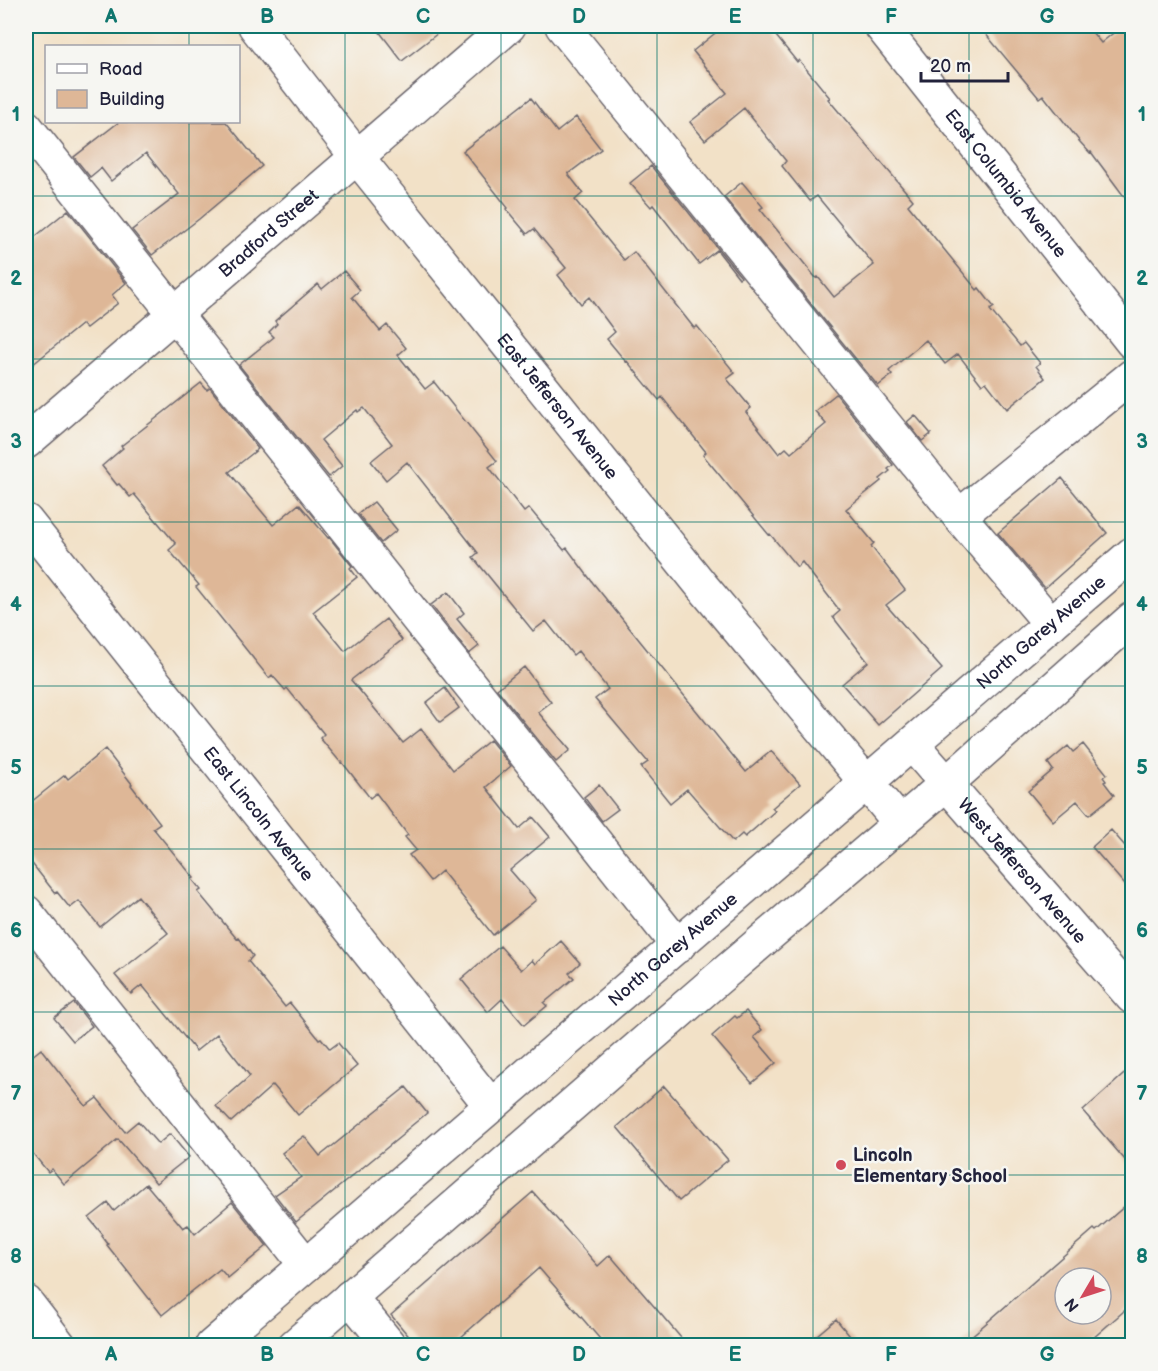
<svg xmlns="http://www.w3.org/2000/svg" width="1158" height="1371" font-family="'Balsamiq Sans',sans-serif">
<rect width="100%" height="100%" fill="#f6f6f2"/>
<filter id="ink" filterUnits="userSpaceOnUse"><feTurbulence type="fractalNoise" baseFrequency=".0167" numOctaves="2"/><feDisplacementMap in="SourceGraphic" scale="12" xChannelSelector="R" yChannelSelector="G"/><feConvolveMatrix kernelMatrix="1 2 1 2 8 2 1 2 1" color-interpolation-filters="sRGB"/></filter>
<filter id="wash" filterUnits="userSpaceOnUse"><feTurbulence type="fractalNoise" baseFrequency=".008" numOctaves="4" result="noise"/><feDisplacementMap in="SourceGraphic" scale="24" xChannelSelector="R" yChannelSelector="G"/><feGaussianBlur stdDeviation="1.35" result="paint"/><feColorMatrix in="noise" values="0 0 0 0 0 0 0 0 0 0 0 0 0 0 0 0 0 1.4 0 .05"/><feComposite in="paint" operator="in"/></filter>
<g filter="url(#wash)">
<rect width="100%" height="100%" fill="#f2e1c7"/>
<g id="blocks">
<path fill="#deb797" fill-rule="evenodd" d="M375,26H447L402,61Z
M724,26H768L797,62L799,60L830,98L828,99L913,200L908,205L977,290L979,288L994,307L990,310L1020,346L1024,343L1040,363L1036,366L1045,378L1007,409L986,382L982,385L958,354L945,364L926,340L889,371L892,375L878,386L724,197L742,182L763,207L760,209L816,278L818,277L834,297L874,265L817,196L810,201L782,166L786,161L744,108L705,140L690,122L727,93L693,51Z
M979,26H1087L1101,43L1122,26H1132V207L1091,152L1090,153L1080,142L1043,95L1039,98Z
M531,98L557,132L576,117L601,149L568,174L583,193L575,200L624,260L634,252L694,328L697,326L735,373L727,379L751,408L746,412L779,454L786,448L791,453L826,424L815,411L836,394L893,465L888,469L890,471L880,479L881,481L846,509L874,543L871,546L905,590L886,605L942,669L878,725L842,684L868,662L833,617L840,611L802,562L797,567L770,534L769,535L703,455L706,452L662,397L659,400L627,361L626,362L607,339L615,332L589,297L581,304L558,275L566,268L534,229L527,234L506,209L508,208L463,151Z
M119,122H226L262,166L199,219L152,255L132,230L179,194L146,153L111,181L101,168L90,177L74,157Z
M651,166L741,277L739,278L717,250L699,264L653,205L651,207L630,183Z
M68,210L126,283L112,295L118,303L86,328L82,324L26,370V244Z
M344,271L360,290L352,297L380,331L387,325L406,348L398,355L425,389L434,382L497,461L489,467L524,512L529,508L564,550L567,548L593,583L746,772L771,751L800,784L772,808L775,811L745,837L742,834L733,842L687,789L670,803L641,767L648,762L595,699L608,689L578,651L573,655L546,621L533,631L473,557L478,553L407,462L386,480L371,461L392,444L364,408L358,412L357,410L321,440L342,466L329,477L239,365L274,337L269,332L277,324L275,321L318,284L322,289Z
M201,383L207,390L210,388L258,449L229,472L273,525L299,504L328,538L329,537L352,566L350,568L357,577L313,612L345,651L386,619L402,640L351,680L403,743L421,729L453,770L490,740L511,766L486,787L519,829L533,817L550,837L510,870L536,900L493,935L442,871L430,881L409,855L416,850L405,837L408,835L376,793L370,798L342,762L341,763L320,738L324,734L287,688L285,690L272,675L269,678L196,587L199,585L169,550L176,544L134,494L130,497L119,484L117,485L102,466L123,448L121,446Z
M915,415L931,434L922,441L907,422Z
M1062,478L1107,533L1045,588L998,533Z
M374,502L397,530L381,543L358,514Z
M448,592L464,613L457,619L479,646L469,654L431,605Z
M524,667L551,702L538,712L570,750L556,762L497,689Z
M445,688L459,708L440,722L426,703Z
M1083,744L1107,774L1103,777L1106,781L1104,782L1114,795L1089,815L1077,801L1053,821L1028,791L1053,770L1048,763L1068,746L1073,752Z
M105,749L132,784L131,785L160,823L153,828L194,878L192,879L201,890L198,892L237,939L239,938L253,956L248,961L285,1007L290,1003L319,1039L321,1038L330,1049L338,1043L357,1066L298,1115L273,1085L231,1122L216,1106L250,1076L217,1034L196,1051L142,985L131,994L115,975L168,933L138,896L100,927L79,901L70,908L57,892L55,893L26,856V806L65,775L68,779Z
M599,785L618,809L602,821L584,797Z
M1111,830L1132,854V893L1092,847Z
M561,941L580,963L569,973L574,978L544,1003L547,1006L524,1025L502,999L488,1012L461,979L500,946L521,970L532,960L535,964Z
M74,1003L92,1026L73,1041L54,1018Z
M746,1011L762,1030L754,1037L776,1063L752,1083L712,1036L735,1016L737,1018Z
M41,1049L86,1106L97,1098L125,1132L138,1121L158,1144L170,1134L189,1157L156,1183L118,1139L64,1184L52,1169L48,1172L26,1145V1061Z
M1132,1067V1168L1083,1111Z
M664,1086L728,1160L679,1201L617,1127Z
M406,1087L427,1113L405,1131L406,1132L296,1222L275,1195L301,1177L282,1153L304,1136L320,1156Z
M146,1184L183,1228L188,1225L195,1234L232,1202L267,1246L228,1278L220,1269L162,1315L107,1245L108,1244L102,1236L103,1235L89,1218L108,1203L114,1211Z
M533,1192L598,1266L610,1255L688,1346H606L539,1268L451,1346H417L391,1315Z
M1132,1200V1304L1084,1346H960L1094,1229L1096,1231ZM1065,1278H1101V1314H1065Z
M836,1319L858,1346H804Z"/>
</g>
</g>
<g filter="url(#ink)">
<use href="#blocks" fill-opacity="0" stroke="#6b656c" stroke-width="1.5"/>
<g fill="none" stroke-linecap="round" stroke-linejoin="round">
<defs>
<g id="minor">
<path id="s1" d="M255,26L357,157L702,586L900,823"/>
<path d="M562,26L959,516L1051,624"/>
<path id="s2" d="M881,26L1132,342"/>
<path d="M26,127L678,946"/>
<path id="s3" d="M26,442L509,26"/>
<path d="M959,516L1132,376"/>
<path id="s4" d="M26,521L491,1106"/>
<path id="s5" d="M912,744L1132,997"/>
<path d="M26,912L306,1265"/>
<path d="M350,1297L390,1346"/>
<path d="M26,1302L60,1346"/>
</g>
<g id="major">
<path id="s6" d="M212,1346L1132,554"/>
<path d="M294,1346L708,987L946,784L1132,619"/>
</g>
</defs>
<use href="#minor" stroke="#6b656c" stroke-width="36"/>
<use href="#major" stroke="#6b656c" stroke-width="36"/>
<use href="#minor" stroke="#fff" stroke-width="33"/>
<use href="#major" stroke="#fff" stroke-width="33"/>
</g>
</g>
<path fill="none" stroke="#0f766e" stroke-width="1.5" stroke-opacity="0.55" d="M189,26V46M345,26V1346M501,26V1346M657,26V1346M813,26V1346M969,26V1346M189,122V1346M26,196H1132M26,359H1132M26,522H1132M26,686H1132M26,849H1132M26,1012H1132M26,1175H1132"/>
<circle fill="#d1495b" stroke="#f6f6f2" stroke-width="2" cx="841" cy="1165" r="6"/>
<g text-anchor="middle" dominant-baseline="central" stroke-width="5" stroke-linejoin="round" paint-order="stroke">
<g font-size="18" fill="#22223b" stroke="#f6f6f2">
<text stroke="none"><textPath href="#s2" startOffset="201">East Columbia Avenue</textPath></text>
<text stroke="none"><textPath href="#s3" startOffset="320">Bradford Street</textPath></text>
<text stroke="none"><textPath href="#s1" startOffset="486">East Jefferson Avenue</textPath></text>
<text stroke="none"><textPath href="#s6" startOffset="1094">North Garey Avenue</textPath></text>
<text stroke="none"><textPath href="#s4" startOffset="374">East Lincoln Avenue</textPath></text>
<text stroke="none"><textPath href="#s5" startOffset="168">West Jefferson Avenue</textPath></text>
<text stroke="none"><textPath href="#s6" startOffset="608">North Garey Avenue</textPath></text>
</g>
<g font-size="18" font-weight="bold" fill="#22223b" stroke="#f6f6f2" text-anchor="start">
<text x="853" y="1155">Lincoln<tspan x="853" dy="21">Elementary School</tspan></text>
</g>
</g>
<rect width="1158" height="1371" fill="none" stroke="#f6f6f2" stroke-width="66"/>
<rect x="45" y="45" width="195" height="78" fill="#f6f6f2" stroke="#a1a1a9" stroke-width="1.5"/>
<rect x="57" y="64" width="30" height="9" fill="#ffffff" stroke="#a1a1a9" stroke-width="1.5"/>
<text x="99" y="75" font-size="18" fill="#22223b">Road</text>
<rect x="57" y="90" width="30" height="18" fill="#deb797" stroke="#a1a1a9" stroke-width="1.5"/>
<text x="99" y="105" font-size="18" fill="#22223b">Building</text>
<g transform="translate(1083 1296) rotate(231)"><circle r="28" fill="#f6f6f2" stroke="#a1a1a9" stroke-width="1.5"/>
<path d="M0-4.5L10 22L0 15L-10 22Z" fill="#d1495b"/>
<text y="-9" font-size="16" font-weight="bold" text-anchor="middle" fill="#22223b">N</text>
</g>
<path d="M921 72v9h87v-9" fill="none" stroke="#22223b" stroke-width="3"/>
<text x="930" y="72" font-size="18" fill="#22223b" stroke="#f6f6f2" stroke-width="4.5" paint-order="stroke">20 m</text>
<rect x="33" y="33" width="1092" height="1305" fill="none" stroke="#0f766e" stroke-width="2"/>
<g font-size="20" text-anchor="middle" font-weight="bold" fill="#0f766e">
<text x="111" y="23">A</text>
<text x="267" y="23">B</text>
<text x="423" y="23">C</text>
<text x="579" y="23">D</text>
<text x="735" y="23">E</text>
<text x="891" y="23">F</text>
<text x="1047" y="23">G</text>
<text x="16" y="121">1</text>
<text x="1142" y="121">1</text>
<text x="16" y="285">2</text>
<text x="1142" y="285">2</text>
<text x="16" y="448">3</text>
<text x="1142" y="448">3</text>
<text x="16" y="611">4</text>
<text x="1142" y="611">4</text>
<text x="16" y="774">5</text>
<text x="1142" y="774">5</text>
<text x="16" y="937">6</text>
<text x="1142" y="937">6</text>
<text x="16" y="1100">7</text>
<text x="1142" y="1100">7</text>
<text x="16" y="1263">8</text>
<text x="1142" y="1263">8</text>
<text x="111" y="1361">A</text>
<text x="267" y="1361">B</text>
<text x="423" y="1361">C</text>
<text x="579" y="1361">D</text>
<text x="735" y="1361">E</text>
<text x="891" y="1361">F</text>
<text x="1047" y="1361">G</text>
</g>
</svg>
